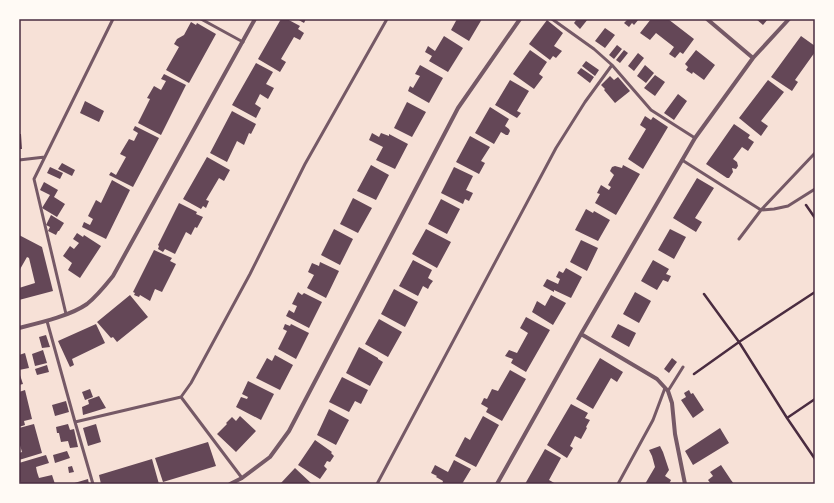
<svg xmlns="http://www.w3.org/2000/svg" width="834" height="503" font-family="Ubuntu,sans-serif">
<rect width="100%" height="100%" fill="#f7e1d7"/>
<path fill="#644757" d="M281,19H287L300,26L298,29L304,33L300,40L294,37L281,59L286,62L280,72L258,59Z
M297,19H306L304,23Z
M457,19H482L469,41L451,30Z
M577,19H588L580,29L574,23Z
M628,19H639L634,25L632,23L629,27L624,23Z
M651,19H668L694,39L683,54L680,52L675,58L669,54L674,47L656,33L650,40L640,33Z
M756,19H768L763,25Z
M547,20L563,33L554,46L562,51L556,58L553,56L550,60L529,44Z
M191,22L196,25L197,23L216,34L189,83L166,70L179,47L174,44L177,39L184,35Z
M605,28L615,35L605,48L595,41Z
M444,36L463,48L448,72L429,61L432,56L425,52L428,46L435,51Z
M801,36L815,46V52L795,80L798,82L792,91L771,77Z
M617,45L622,49L614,59L609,55Z
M530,50L547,62L539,74L543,77L534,89L513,74Z
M624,50L628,53L620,63L616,60Z
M696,50L715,65L704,80L693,72L692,74L686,70L688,67L685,64Z
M638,53L644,58L634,71L628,66Z
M586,61L599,70L595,76L582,66Z
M256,63L273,72L266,84L274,88L268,99L260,94L255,104L261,108L256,118L232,105Z
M420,65L443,78L429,103L408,91L410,86L413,88L420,76L415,74Z
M645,65L654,73L646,83L637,76Z
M581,68L594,77L590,83L577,73Z
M164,74L186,85L161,135L138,123L150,99L147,98L154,86L161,90L166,81L161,79Z
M655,75L665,82L655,96L644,88Z
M610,76L614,80L618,77L630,91L615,103L604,90L605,89L601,85Z
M510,80L529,91L517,111L521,113L517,118L495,105Z
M768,80L784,92L761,121L768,126L761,136L739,118Z
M678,94L687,101L674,120L664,113Z
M85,101L104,111L99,122L80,113Z
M407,102L426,112L412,137L394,128Z
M490,107L509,119L505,126L509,129L510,131L508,135H506L501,132L494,144L475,133Z
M232,111L256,124L251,134L249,133L244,145L237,141L227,162L210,153Z
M645,116L651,120L653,117L668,127L643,169L628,159L646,129L640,125Z
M734,124L750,135L748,138L754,142L748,151L742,147L733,159L737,162L738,166L736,169L732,168L733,172L729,178H727L706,164Z
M135,126L159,138L133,187L109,175L111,172L116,175L126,157L120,154L129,139L134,141L138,133L133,130Z
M372,133L379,137L381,133L389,136V134L408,144L395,169L376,160L383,147L369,140Z
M19,134H21L22,149H19Z
M470,136L490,147L481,161L485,163L479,174L456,162Z
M207,157L230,170L224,181L219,178L206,200L209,201L206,208L203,206L201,209L183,199Z
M62,163L75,170L72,176L58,169Z
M371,165L389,175L376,200L357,191Z
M623,165L640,174L616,215L595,203L600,194L597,193L601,185L609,190L611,187L608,185L614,175L610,171L612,167L615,166L622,168Z
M50,167L63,173L60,179L47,173Z
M454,167L473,176L466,190L473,193L469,201L465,199L463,204L441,193Z
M697,178L714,188L695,218L702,222L696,232L673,218Z
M112,180L130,190L106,239L82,227L84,222L90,225L93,219L88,216L96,200L101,203Z
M44,182L58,190L54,197L65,204L57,217L42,208L50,195L40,190Z
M353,198L372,208L358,233L340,224Z
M441,199L460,209L447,234L428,224Z
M179,203L197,212L196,214L203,217L197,228L195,227L191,235L186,232L175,254L165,249L163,252L158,249L159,246L158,245Z
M586,209L593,213L594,211L610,220L598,241L575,230Z
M51,215L64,223L59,231H58L56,235L48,231L50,227L46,225Z
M334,229L353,239L340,265L321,255Z
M426,229L451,242L437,268L412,254Z
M670,229L686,237L674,259L658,250Z
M77,233L83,237L84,235L101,246L80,278L68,270L72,263L63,256L70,246L74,249L79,243L73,239Z
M19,235L42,247L53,291L19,300V288L35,283L29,258L27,257L19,271Z
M581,240L598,248L587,271L570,262Z
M154,250L172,258L170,261L176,264L162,292L155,289L150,301L140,295L139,297L134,295L135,293L133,292Z
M413,260L432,270L428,278L433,281L430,285L428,289L423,286L418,296L399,286Z
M653,260L669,269L666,274L671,276L668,282L663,280L657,290L641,281Z
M320,262L339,271L326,298L307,288L314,275L308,272L312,263L319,266Z
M566,268L582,277L571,298L554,290V292L543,286L547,279L558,284L560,279L556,277L559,271L563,273Z
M394,289L418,302L405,327L381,314Z
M298,292L302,295L304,293L322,302L309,328L286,316L289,310L294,313L297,306L292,304Z
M635,292L651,301L639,323L623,314Z
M130,295L148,317L117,342L113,337L111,338L97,322Z
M551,295L566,303L553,325L532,312L537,301L545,306Z
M526,317L550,330L526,372L511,363L513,359L505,356L509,350L517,353L528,333L520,328Z
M379,319L402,332L388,357L365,344Z
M96,324L105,343L72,359L74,365L70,367L58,341Z
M285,324L290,326L291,324L309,333L296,359L278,349L287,331L283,329Z
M618,324L636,333L629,347L611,337Z
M46,335L50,347L42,348L39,337Z
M359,347L378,358V359L383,362L370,386L346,373Z
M43,350L47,363L35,366L32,354Z
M25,353L29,368L19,370V355Z
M275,355L293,365L280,390L256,378L267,358L272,361Z
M600,358L623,372L617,382L611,378L593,409L576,399Z
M672,358L677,362L669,373L664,369Z
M47,365L49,372L37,375L35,369Z
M510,370L526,379L502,421L486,412L488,408L481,404L484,398L487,399L492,389L498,391Z
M19,372L23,384L19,385Z
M342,377L368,390L361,404L355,401L349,412L329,402Z
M248,381L274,394L261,420L236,407L241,397L247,399L248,397L242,394Z
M90,389L93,397L85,400L82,392Z
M25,390L32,419L24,421L25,425L19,427V392Z
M689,390L691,394L693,393L704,410L693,418L681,400L686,397L684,393Z
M99,396L106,408L83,415L82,407L89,404L88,400Z
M66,401L69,412L55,416L52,405Z
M571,404L588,413L585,418L590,420L586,427L587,428L581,439L575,436L570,446L573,448L567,458L547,445Z
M329,409L349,420L336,445L317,435Z
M240,416L256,431L236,452L217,434L227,424L226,423L232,417L236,421Z
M483,416L499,425L476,467L455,456L465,437L470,440Z
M34,424L42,453L19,460V453L22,452L19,442V428Z
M68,424L70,430L74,429L78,447L70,448L68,441L61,442L59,433H57L56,427Z
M96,424L101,442L88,446L83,428Z
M720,428L729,443L693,465L685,451Z
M315,440L332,452L331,453L334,456L330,462L327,461L324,466L327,469L320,479L298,465Z
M208,442L216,466L163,482L155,458Z
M660,446L663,452L669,470L665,476L671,480L669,484H645L655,467L652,456L649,450Z
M545,449L561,458L549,480L556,484H525Z
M67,451L70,458L55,463L53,455Z
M46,455L49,463L36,467L37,472L39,478L52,475L55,484H21L19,478V463Z
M152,459L159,484H101L99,475Z
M454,460L471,469L462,484H442L443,481L436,477L437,476L431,473L435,465L448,472Z
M721,465L731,480L734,484H711L708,480L713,476L710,472Z
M72,466L74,472L69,473L68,467Z
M295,468L312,484H280Z
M88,479L89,484H71Z"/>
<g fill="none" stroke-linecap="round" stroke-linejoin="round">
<path stroke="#4a2c40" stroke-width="2.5" d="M806,205L815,218
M704,294L739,342L787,418L815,459
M694,374L739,342L815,292
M787,418L815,399"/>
<path stroke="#755966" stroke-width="3" d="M201,19L243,42
M552,19L594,49L612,65L651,110L695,138
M19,160L45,157
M682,160L761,210L774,209L788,206L815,189
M739,239L761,210L815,153
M66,314L34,179L113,19
M47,321L75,422L93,484
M668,391L683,367
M181,397L242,478
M75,422L181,397L191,383L250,274L305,164L387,19
M377,484L556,148L585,102L612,65
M618,484L653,420L665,388"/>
<path stroke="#755966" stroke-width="4" d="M707,19L753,58
M19,328C39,323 70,316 87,304C97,296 105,286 113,276L255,19
M581,334L657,379L668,391L672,403L675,434L685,484
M230,484L242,478L270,457L289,431L458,108L520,19
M497,484L581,334L695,138L753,58L789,19"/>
</g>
<rect width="834" height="503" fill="none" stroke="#fffaf5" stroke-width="40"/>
<rect x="20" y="20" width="794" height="463" fill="none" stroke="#4a2c40" stroke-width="1.5"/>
</svg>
